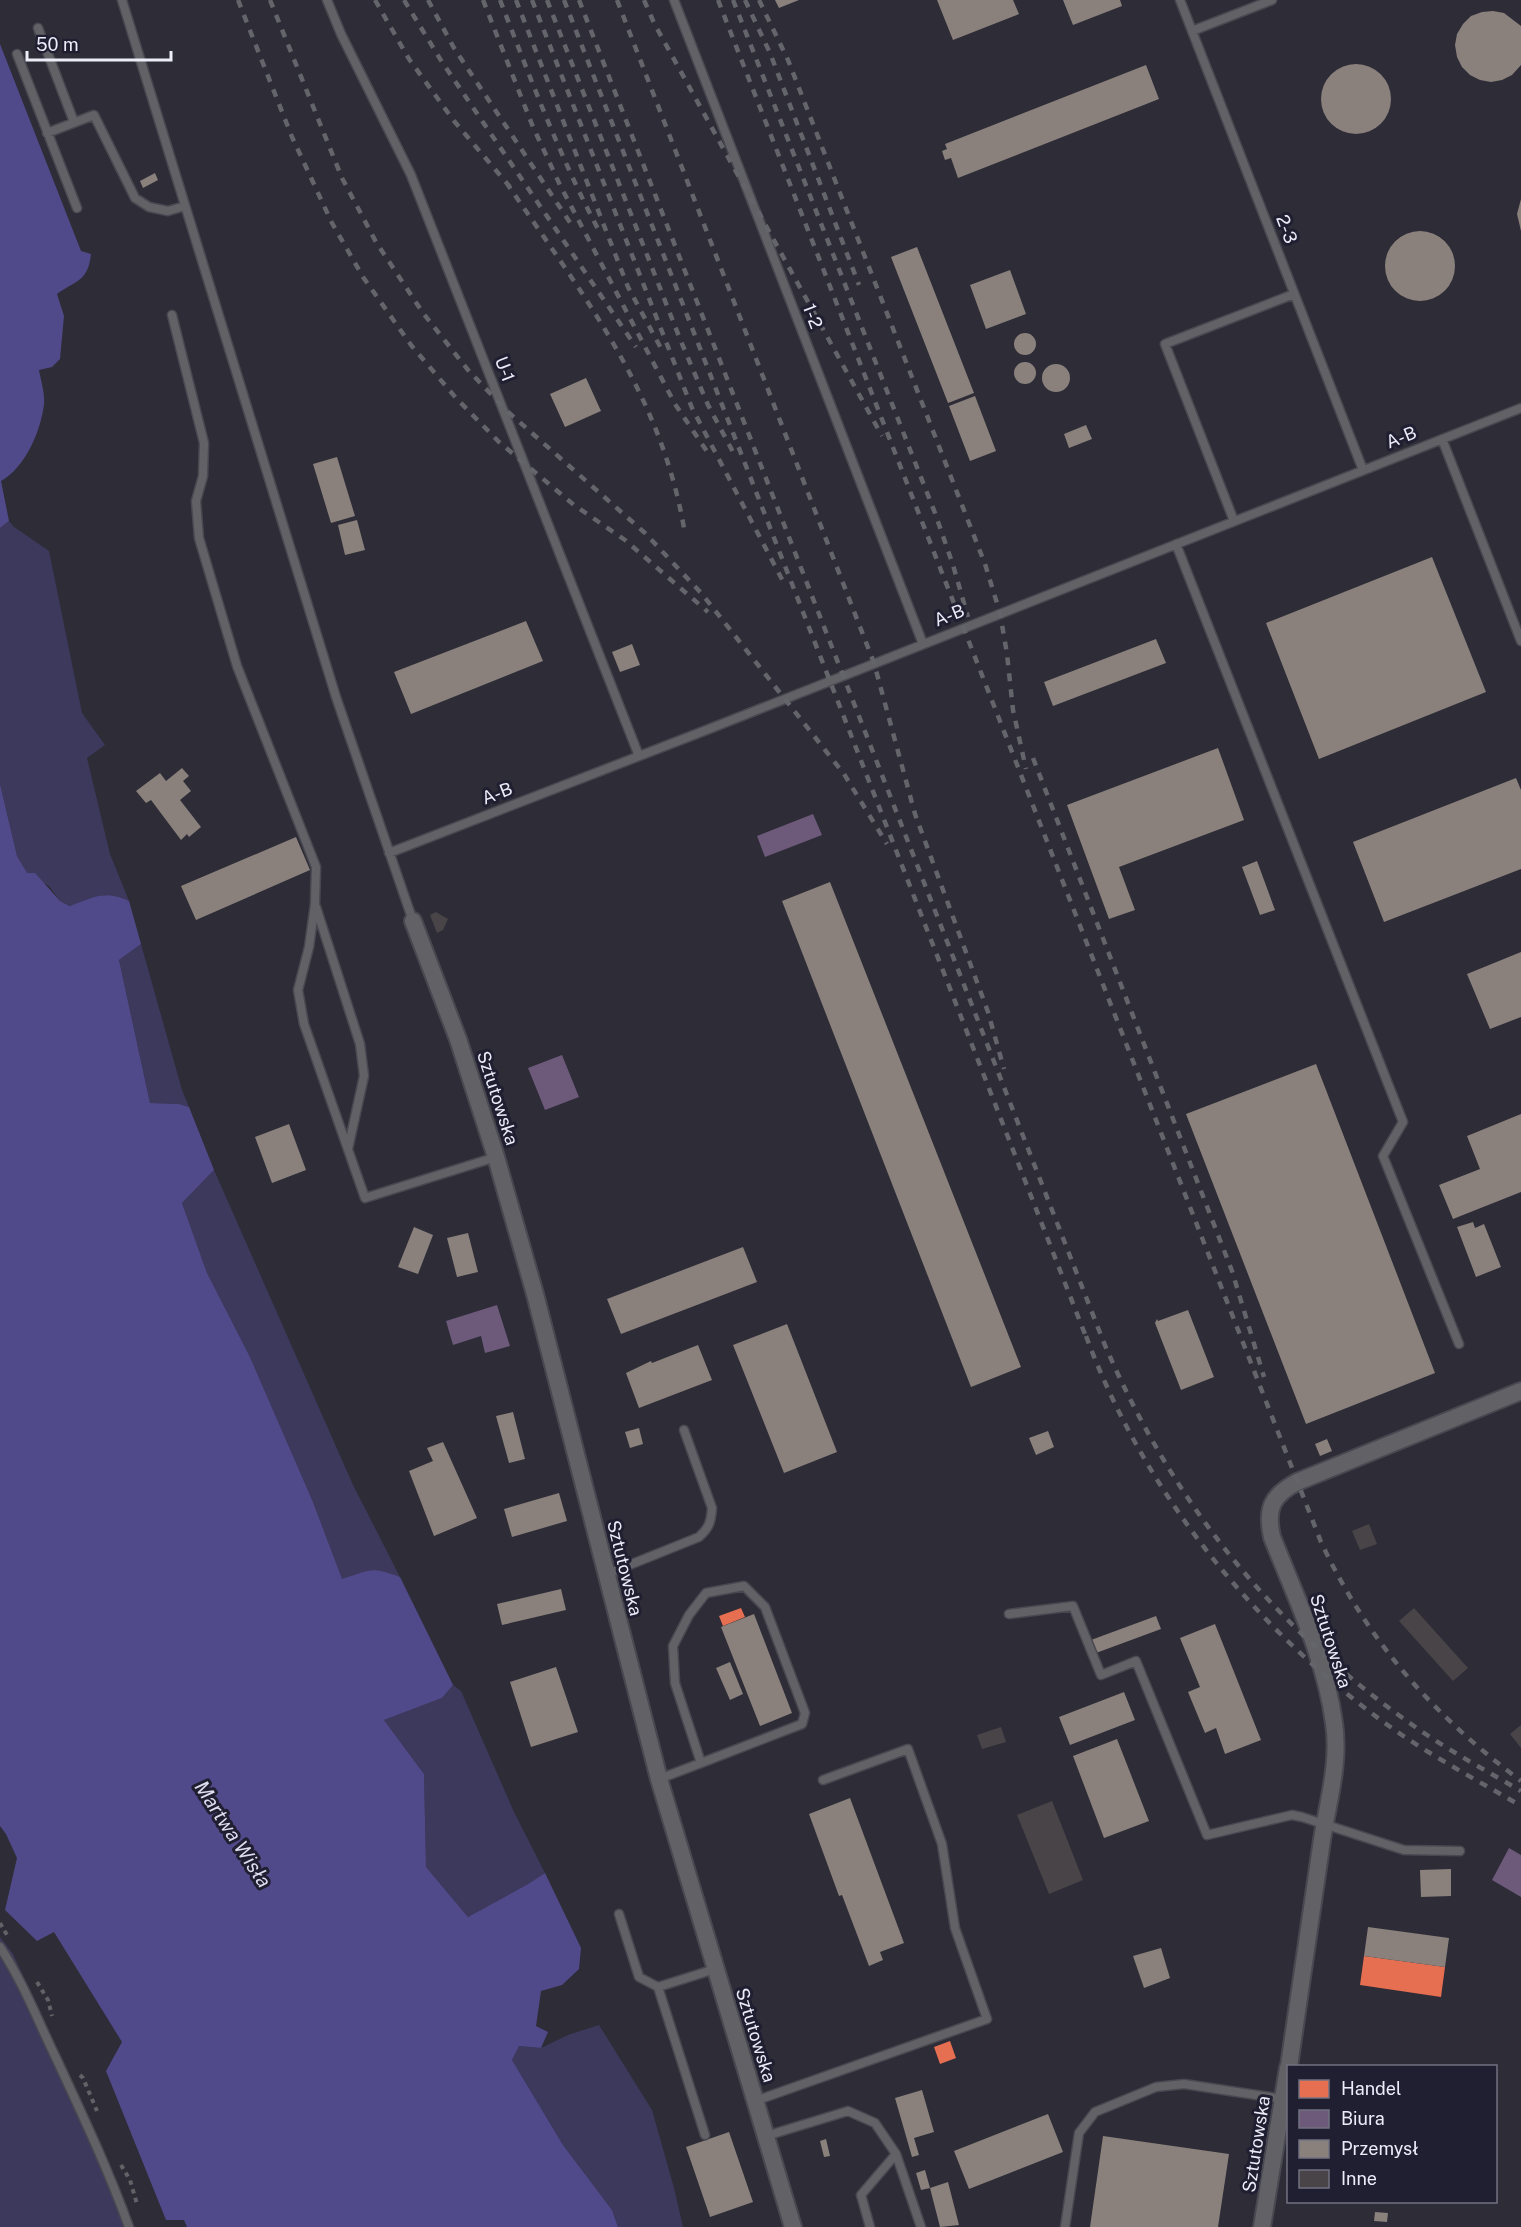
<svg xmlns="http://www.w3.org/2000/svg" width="1521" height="2227" font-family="'Public Sans',sans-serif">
<rect width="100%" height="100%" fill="#2d2c37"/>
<path fill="#3d395d" d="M9,521L14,527L49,551L82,713L105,745L87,758L110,854L129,901C104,890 95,897 71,906L60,901L49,886L27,874L17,856L0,784V528Z
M141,944L182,1090L189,1107L179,1104L150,1103L119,960Z
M214,1170L353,1485L400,1577C372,1568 369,1569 342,1580L313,1502L250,1357L207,1273L182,1203Z
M453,1685L461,1691L514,1812L545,1873L528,1884L468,1917L426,1867L424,1774L384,1720L442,1698Z
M0,1937L13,1954L88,2117L134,2227H0Z
M599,2025L652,2110L674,2188L683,2227H618L612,2210L563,2145L512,2060L519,2046L541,2048L568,2035Z"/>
<path fill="#514a8a" d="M0,44L81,251L91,254C88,282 76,280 57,294L64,316L60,359L52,367L39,370C41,381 45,393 44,404C41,431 25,468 1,481L9,521L0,528Z
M0,784L17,856L27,873H35L60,901L70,906C95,897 104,890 129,901L141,944L119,960L150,1103L179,1104L189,1107L214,1170L182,1203L207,1273L250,1357L313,1502L342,1579C371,1570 369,1566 400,1577L453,1685L442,1698L384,1720L424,1774L426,1867L468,1917L528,1884L545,1873L581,1948L579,1969L562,1985L541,1991L536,2026L548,2032L541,2048L519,2046L512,2060L563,2145L612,2210L618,2227H187L184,2220H166L106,2071L122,2042L54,1932L37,1941L5,1910L17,1858L6,1834L0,1826Z"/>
<path fill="#e76f51" d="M741,1608L745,1617L723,1626L719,1616Z
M1364,1956L1445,1967L1441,1997L1360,1985Z
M950,2041L956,2058L940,2064L934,2047Z"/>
<path fill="#6d597a" d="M813,814L822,835L765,857L757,836Z
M562,1055L579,1097L545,1110L528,1068Z
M497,1305L510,1346L485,1353L481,1336L453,1345L446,1321Z
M1509,1848L1521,1855V1897L1492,1880Z"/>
<path fill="#8a817c" d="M775,0H799L779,8Z
M937,0H1013L1019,14L953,40Z
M1063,0H1120L1122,6L1073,25Z
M1493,11L1504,13L1521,26V65L1512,75L1502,80L1491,82L1480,80L1470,75L1462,67L1457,57L1455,45L1457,34L1463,24L1471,16L1482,12Z
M1321 99a35 35 0 1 1 70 0a35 35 0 1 1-70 0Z
M1146,65L1159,99L958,178L951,158L945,160L942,151L947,149L945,144Z
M155,173L158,180L143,188L140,181Z
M1521,199V231L1517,214Z
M1385 266a35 35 0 1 1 70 0a35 35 0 1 1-70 0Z
M917,247L974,393L948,403L891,257Z
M1010,270L1026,314L986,329L970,285Z
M1014 344a11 11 0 1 1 22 0a11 11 0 1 1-22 0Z
M1014 373a11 11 0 1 1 22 0a11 11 0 1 1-22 0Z
M1042 378a14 14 0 1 1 28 0a14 14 0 1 1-28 0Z
M586,378L601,411L565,427L550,394Z
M975,396L996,451L970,461L949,406Z
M1086,425L1092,439L1069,448L1064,434Z
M337,457L355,516L331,523L313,464Z
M357,520L365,550L345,555L338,525Z
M1432,557L1486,692L1319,759L1266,623Z
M526,621L543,661L411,714L394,672Z
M1156,639L1166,663L1053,706L1044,682Z
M632,644L640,665L620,672L612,652Z
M1218,748L1244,820L1119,867L1135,910L1109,919L1067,805Z
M182,768L189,776L183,781L191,791L180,800L201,827L189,837L187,834L181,840L151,800L146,803L136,791L160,773L166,781Z
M1516,778L1521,790V869L1384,922L1353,842Z
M296,837L310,870L196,920L181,886Z
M1257,861L1275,910L1260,915L1242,867Z
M830,882L1021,1367L971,1387L782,901Z
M1521,952V1017L1490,1029L1467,974Z
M1316,1064L1435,1373L1306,1424L1186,1114Z
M1521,1114V1192L1453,1219L1439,1185L1480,1169L1467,1136Z
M289,1124L306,1170L272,1183L255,1137Z
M1473,1222L1475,1228L1484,1224L1501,1267L1476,1277L1457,1227Z
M414,1227L433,1235L418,1274L398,1267Z
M468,1233L478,1272L457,1277L447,1238Z
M743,1247L757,1282L621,1334L607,1299Z
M1188,1310L1214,1377L1181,1390L1155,1323L1157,1319L1158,1321Z
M787,1324L837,1452L784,1473L733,1345Z
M698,1345L712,1380L639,1408L626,1373L651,1361L652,1363Z
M513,1412L525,1459L509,1463L496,1416Z
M639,1428L643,1444L630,1448L625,1432Z
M1048,1431L1054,1447L1036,1455L1029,1438Z
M1327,1439L1332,1451L1320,1456L1315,1444Z
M443,1442L477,1518L434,1536L409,1471L433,1461L427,1448Z
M559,1493L567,1521L512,1537L504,1509Z
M561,1589L566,1610L502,1625L497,1604Z
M754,1614L792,1713L760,1726L721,1627Z
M1156,1616L1161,1629L1096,1653L1091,1640Z
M1215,1624L1261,1740L1225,1754L1216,1728L1205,1733L1188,1692L1200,1687L1180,1638Z
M730,1662L743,1694L730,1700L716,1668Z
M556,1667L578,1732L531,1747L510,1682Z
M1124,1692L1135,1720L1070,1745L1059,1717Z
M1117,1739L1149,1821L1104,1838L1073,1756Z
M850,1798L904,1943L880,1952L883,1960L869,1966L842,1895L839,1896L809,1814Z
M1451,1869V1896L1421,1897L1420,1870Z
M1368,1927L1449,1938L1445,1967L1364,1956Z
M1161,1948L1170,1978L1144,1988L1133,1956Z
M922,2090L934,2132L914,2138L919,2155L912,2157L895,2098Z
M1048,2114L1063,2152L969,2189L954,2151Z
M729,2132L753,2202L710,2217L686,2147Z
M1103,2136L1229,2154L1218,2227H1090Z
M826,2139L830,2156L824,2157L820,2141Z
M925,2170L930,2188L921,2190L916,2173Z
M948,2182L959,2225L940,2227L930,2188Z
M1375,2212L1388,2213L1387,2222L1374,2221Z"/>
<path fill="#494447" d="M436,912L448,919L443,930L437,933L430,915Z
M1369,1524L1377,1544L1360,1550L1352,1531Z
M1414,1608L1468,1668L1453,1681L1399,1621Z
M1521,1725V1748L1510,1734Z
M1001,1727L1006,1742L982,1749L977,1735Z
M1052,1801L1083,1880L1049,1894L1017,1815Z"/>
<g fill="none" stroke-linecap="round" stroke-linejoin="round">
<defs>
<path id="lane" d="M122,0L336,697L413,921
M327,0L341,34L411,175L639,756
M674,0L923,644
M1180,0L1363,470
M38,28L74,122
M1192,31L1272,0
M17,54L77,208
M47,133L94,115L135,198L149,207L168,211L185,206
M172,315L204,443L203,476L196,501L199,538L237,666L316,867L315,904L309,947L298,990L304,1024L365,1198L496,1157
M1442,439L1521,641
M1234,521L1165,344L1294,294
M1176,544L1403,1122L1383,1156L1459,1344
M389,853L709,729L1521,408
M316,907L360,1044L364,1076L348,1149
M607,1574L699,1537C709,1528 711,1522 712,1508L684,1430
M1009,1614L1073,1606L1101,1675L1136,1661L1207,1835L1292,1815L1302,1817L1404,1850L1460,1851
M659,1779L701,1763L802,1724L805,1713L765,1607L744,1586L706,1593L689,1615L673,1646L675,1683L701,1763
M619,1914L639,1977L658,1987
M0,1947C23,1982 38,2021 56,2058C82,2114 108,2169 129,2227
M755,2101L987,2019L955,1928L942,1844L908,1749L823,1780
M705,2135L658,1987L715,1969
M766,2136L848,2111L875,2123L896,2154L921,2227
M870,2227L861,2195L896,2154
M1065,2227L1079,2133L1095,2112L1156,2087L1184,2084L1283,2099"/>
<path id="street" d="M413,921L458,1039L496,1157L535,1294L659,1779L793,2227
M1289,2066C1300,1991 1311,1916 1322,1840C1328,1801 1340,1763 1334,1723C1325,1657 1296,1598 1272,1537C1266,1509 1271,1496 1297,1482L1521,1391
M1262,2227L1288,2068"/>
</defs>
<use href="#lane" stroke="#494851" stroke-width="11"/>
<use href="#street" stroke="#494851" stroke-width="20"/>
<path stroke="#626267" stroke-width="4" stroke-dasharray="4.5 4.5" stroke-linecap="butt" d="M0,1923L7,1935
M37,1982L48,2000L52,2016
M80,2075L83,2078L97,2111
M121,2165L130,2180L137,2204"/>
<use href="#lane" stroke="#616166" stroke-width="8"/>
<use href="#street" stroke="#616166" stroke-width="16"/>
<path stroke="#64646b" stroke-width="4.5" stroke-dasharray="8 8" stroke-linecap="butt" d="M238,0L292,137L332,223L363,277L411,345L456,398L499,442L574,505L625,540L708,612
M270,0L342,178L376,242L423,313L468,370L507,411L645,533L702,594L844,774L887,844
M375,0L409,59L454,121L510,187
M404,0L442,62L636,347
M428,0L454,48L573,227
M483,0L533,127L560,185L675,404L708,453
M500,0C530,77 559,155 598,229
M516,0L628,287L663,352
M532,0L692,408L785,585
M547,0L680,339L708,405L733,452
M564,0L1088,1342
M579,0L1104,1343C1175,1508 1278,1634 1427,1735C1457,1755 1490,1773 1521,1791
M617,0L874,663L915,814L988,1012L1004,1069
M644,0L654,23L882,436
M718,0L1321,1542C1368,1642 1433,1715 1521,1781
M733,0L935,513L953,565L968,617
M745,0L770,53L859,285
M759,0L788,60L985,564L1000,613L1007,654L1013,710L1026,769
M506,182C582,294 660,391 684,528
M1033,758L1232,1271L1264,1377
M1086,1336C1144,1492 1254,1629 1389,1726C1431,1756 1477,1780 1521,1806"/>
</g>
<g text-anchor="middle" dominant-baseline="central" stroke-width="6" stroke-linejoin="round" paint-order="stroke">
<g font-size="18" fill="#ededfa" stroke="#201e31">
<text transform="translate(1287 229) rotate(69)">2-3</text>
<text transform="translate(813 316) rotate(69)">1-2</text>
<text transform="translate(505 369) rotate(69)">U-1</text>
<text transform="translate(1401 437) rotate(-22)">A-B</text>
<text transform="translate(949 615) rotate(-22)">A-B</text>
<text transform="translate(497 793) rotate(-21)">A-B</text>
<text transform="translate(498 1098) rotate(72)">Sztutowska</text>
<text transform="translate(625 1568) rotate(76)">Sztutowska</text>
<text transform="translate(1331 1641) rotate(72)">Sztutowska</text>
<text transform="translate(756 2035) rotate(73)">Sztutowska</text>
<text transform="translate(1256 2144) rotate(-81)">Sztutowska</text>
</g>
<g font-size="20" font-style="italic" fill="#ddddf1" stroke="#201e31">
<text transform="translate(233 1834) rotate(57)">Martwa Wisła</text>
</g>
</g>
<rect x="1287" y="2065" width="210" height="138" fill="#201e31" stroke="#727181" stroke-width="1.5"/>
<rect x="1299" y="2080" width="30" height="18" fill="#e76f51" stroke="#727181" stroke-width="1.5"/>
<text x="1341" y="2095" font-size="18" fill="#ededfa">Handel</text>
<rect x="1299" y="2110" width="30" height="18" fill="#6d597a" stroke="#727181" stroke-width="1.5"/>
<text x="1341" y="2125" font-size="18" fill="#ededfa">Biura</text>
<rect x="1299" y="2140" width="30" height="18" fill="#8a817c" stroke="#727181" stroke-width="1.5"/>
<text x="1341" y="2155" font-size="18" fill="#ededfa">Przemysł</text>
<rect x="1299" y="2170" width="30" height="18" fill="#494447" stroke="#727181" stroke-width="1.5"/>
<text x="1341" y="2185" font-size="18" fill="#ededfa">Inne</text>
<path d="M27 51v9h144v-9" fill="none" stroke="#ededfa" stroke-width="3"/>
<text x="36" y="51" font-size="18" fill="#ededfa" stroke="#201e31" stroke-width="4.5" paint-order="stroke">50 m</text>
</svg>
